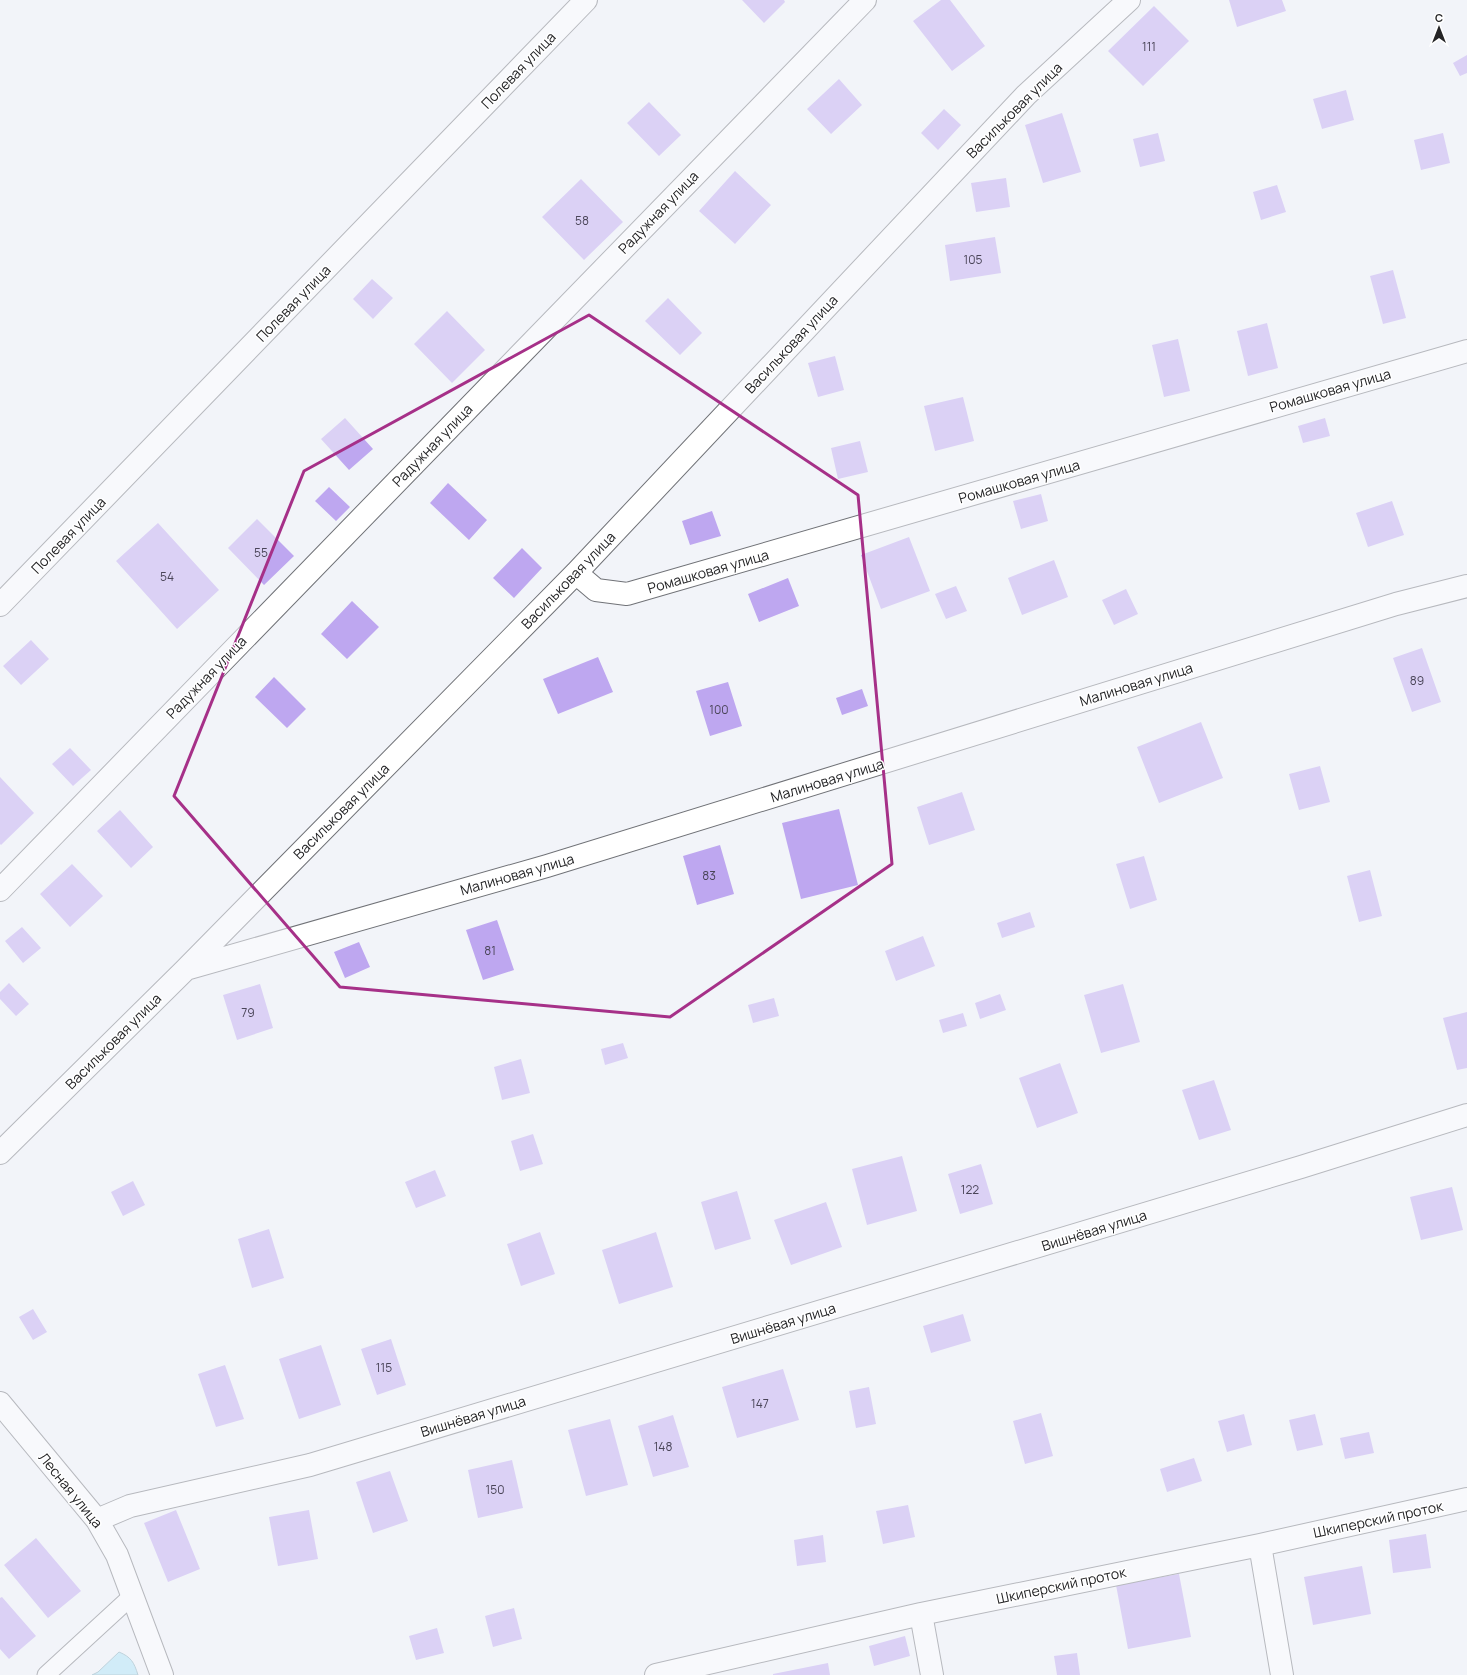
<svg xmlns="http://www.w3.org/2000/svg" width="1467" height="1675" font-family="Manrope,sans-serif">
<rect width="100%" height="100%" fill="#f2f4f9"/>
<path fill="#a9e2f5" stroke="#81a9b7" d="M119,1652C131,1657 134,1662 138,1675H92L98,1672Z"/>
<path fill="#bea7f0" d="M742,0H784L785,2L764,23Z
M941,0H950L985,46L952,71L913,21Z
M1229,0H1282L1286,11L1237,27Z
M1154,6L1189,41L1143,86L1108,51Z
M1467,55V73L1460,76L1453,63Z
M839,79L862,105L831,134L807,109Z
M1346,90L1354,120L1322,129L1313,99Z
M649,102L681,135L659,156L627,123Z
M944,109L961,125L938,150L921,133Z
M1062,113L1081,172L1043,183L1025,125Z
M1158,133L1165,161L1140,167L1133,139Z
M1443,133L1450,163L1421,170L1414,140Z
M735,171L771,205L735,244L699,211Z
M1006,178L1010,207L976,212L971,183Z
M581,179L623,222L584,260L542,217Z
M1277,185L1286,212L1261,220L1253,192Z
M995,237L1001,273L950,281L945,245Z
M1393,270L1406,318L1383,324L1370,276Z
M372,279L393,298L373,319L353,299Z
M668,298L702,333L680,355L645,321Z
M447,311L485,350L452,383L414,344Z
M1267,323L1278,368L1248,376L1237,331Z
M1178,339L1190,391L1164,397L1152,345Z
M835,356L844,390L818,397L808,363Z
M963,397L974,441L935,451L924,406Z
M345,418L373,449L349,470L321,439Z
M1325,418L1330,436L1303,443L1298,426Z
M860,441L868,472L838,479L831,448Z
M448,483L487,520L469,540L430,503Z
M329,487L350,507L336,521L315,501Z
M1041,494L1048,521L1021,529L1013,501Z
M1392,501L1404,535L1368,547L1356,513Z
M712,511L721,536L690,545L682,521Z
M257,519L294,556L264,585L228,548Z
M158,523L219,590L177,629L116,561Z
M909,537L930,591L881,609L861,555Z
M522,548L542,568L514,598L493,578Z
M1054,560L1068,597L1022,615L1008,578Z
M788,578L799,606L759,622L748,594Z
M956,586L967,611L946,619L935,594Z
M1126,589L1138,614L1114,625L1102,600Z
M352,601L379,627L347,659L321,634Z
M31,640L49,659L21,685L3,666Z
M1422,648L1441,702L1412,712L1393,658Z
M598,657L613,692L558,714L543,679Z
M274,677L306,709L287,728L255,697Z
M728,682L742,726L710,736L696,691Z
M862,689L868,706L842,715L836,698Z
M1201,722L1223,778L1159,803L1137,747Z
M70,748L91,770L73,786L52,764Z
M1320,766L1330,802L1299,810L1289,774Z
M0,777L34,813L1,845L0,844Z
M962,792L975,830L929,845L917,807Z
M839,809L858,885L801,899L782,823Z
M120,810L153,847L131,868L97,831Z
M720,845L734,894L697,905L683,856Z
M1144,856L1157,900L1130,909L1116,864Z
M72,864L103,896L70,927L40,894Z
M1370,870L1382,916L1359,922L1347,876Z
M1030,912L1035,927L1002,938L997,923Z
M497,920L514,970L483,980L466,930Z
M22,927L41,948L23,963L5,941Z
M923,936L935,966L896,981L885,951Z
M359,942L370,967L345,978L334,952Z
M9,983L29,1004L16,1016L0,999V992Z
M260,984L273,1028L237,1040L223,995Z
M1123,984L1140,1042L1101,1053L1084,995Z
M1000,994L1006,1010L980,1019L975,1003Z
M774,998L779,1016L753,1023L748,1005Z
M1467,1012V1068L1457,1070L1443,1018Z
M963,1013L967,1026L943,1033L939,1020Z
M623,1043L628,1058L605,1065L601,1049Z
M521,1059L530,1093L502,1100L494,1067Z
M1060,1063L1078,1113L1037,1128L1019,1078Z
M1214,1080L1231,1130L1199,1140L1182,1090Z
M533,1134L543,1164L520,1171L511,1141Z
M902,1156L917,1211L867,1225L852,1169Z
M981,1164L993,1204L960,1214L948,1174Z
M435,1170L446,1196L416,1208L405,1182Z
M133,1181L145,1205L123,1216L111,1192Z
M1452,1187L1463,1230L1421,1240L1410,1197Z
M737,1191L751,1239L715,1250L701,1202Z
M826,1202L842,1247L791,1265L774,1220Z
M269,1229L284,1278L252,1288L238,1239Z
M540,1232L555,1274L521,1286L507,1244Z
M656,1232L673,1287L619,1304L602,1250Z
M33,1309L47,1332L33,1340L19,1317Z
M963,1314L971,1341L931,1353L923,1326Z
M391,1339L406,1385L377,1395L361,1349Z
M321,1345L341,1405L299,1419L279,1359Z
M225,1365L244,1419L216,1427L198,1374Z
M783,1369L799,1420L737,1438L722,1387Z
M869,1387L876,1424L856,1428L849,1391Z
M1041,1413L1053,1456L1025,1464L1013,1421Z
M1244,1414L1252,1445L1227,1452L1218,1421Z
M1315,1414L1323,1445L1297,1451L1289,1420Z
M673,1415L689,1467L653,1477L638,1426Z
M610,1419L628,1485L586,1496L568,1430Z
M1369,1432L1374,1453L1345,1459L1340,1438Z
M1194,1458L1202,1481L1167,1492L1160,1469Z
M512,1460L523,1508L478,1518L468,1470Z
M390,1471L408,1521L373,1533L356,1482Z
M908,1505L915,1537L883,1544L876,1511Z
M176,1510L200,1569L168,1582L144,1523Z
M309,1510L318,1559L278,1566L269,1517Z
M1426,1534L1431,1568L1393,1573L1389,1540Z
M823,1535L826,1562L797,1566L794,1540Z
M36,1538L81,1591L48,1618L4,1565Z
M1362,1566L1371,1614L1313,1625L1304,1577Z
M1179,1574L1191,1637L1128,1649L1116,1585Z
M2,1597L36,1636L9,1659L0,1649V1598Z
M514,1608L522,1639L493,1647L485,1616Z
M437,1628L444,1653L416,1660L409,1636Z
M905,1636L910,1656L874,1666L869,1646Z
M1077,1653L1080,1675H1057L1054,1656Z
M828,1663L830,1675H773V1674Z"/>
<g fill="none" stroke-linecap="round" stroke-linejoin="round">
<defs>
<path id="service" d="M46,1675L132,1596"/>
<path id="minor" d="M576,573L596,590L627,594L1467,351
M0,605L586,0
M0,890L865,0
M186,969L547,866L1396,604L1467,586
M0,1153L185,970L576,573L1026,95L1129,0
M0,1403L97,1520L117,1555L162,1675
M97,1520L130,1506L310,1465L1301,1167L1467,1115
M1260,1545L1282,1675
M921,1614L932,1675
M656,1675L921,1614L1260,1545L1467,1499"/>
</defs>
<use href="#service" stroke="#707277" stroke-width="19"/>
<use href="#minor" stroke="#707277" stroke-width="24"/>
<use href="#service" stroke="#fff" stroke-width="17"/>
<use href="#minor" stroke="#fff" stroke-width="22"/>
</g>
<path d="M0 0H1467V1675H0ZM589,315L858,495L892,864L670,1017L340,987L174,796L304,471Z" fill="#f2f4f9" fill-opacity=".55" fill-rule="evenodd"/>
<path fill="none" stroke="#a63088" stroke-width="3" stroke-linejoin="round" d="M589,315L858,495L892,864L670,1017L340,987L174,796L304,471Z"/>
<g text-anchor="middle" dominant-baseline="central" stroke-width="3" stroke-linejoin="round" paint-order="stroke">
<g font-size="12" fill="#4a4558">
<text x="1149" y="46">111</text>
<text x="582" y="220">58</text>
<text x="973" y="259">105</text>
<text x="261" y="552">55</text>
<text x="167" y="576">54</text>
<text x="1417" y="680">89</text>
<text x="719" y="709">100</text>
<text x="709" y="875">83</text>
<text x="490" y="950">81</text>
<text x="248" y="1012">79</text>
<text x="970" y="1189">122</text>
<text x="384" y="1367">115</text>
<text x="760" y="1403">147</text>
<text x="663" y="1446">148</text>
<text x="495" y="1489">150</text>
</g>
<g font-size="14" fill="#242426" stroke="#fff">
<text transform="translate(518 70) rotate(-46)">Полевая улица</text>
<text transform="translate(1014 110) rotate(-45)">Васильковая улица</text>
<text transform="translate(658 212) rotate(-46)">Радужная улица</text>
<text transform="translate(293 303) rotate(-46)">Полевая улица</text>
<text transform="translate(791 344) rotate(-47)">Васильковая улица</text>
<text transform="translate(1330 390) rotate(-16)">Ромашковая улица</text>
<text transform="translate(432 445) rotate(-46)">Радужная улица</text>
<text transform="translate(1019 481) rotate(-16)">Ромашковая улица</text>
<text transform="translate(68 535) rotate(-46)">Полевая улица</text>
<text transform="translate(708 571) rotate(-16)">Ромашковая улица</text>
<text transform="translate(568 580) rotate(-46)">Васильковая улица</text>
<text transform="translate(206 677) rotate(-46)">Радужная улица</text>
<text transform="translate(1136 684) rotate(-17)">Малиновая улица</text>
<text transform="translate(827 780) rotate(-17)">Малиновая улица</text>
<text transform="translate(341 811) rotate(-45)">Васильковая улица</text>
<text transform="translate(517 874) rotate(-16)">Малиновая улица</text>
<text transform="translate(113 1041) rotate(-45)">Васильковая улица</text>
<text transform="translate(1094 1230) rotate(-17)">Вишнёвая улица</text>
<text transform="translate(783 1323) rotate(-17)">Вишнёвая улица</text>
<text transform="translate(473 1416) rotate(-17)">Вишнёвая улица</text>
<text transform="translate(71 1490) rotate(51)">Лесная улица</text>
<text transform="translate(1378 1519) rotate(-12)">Шкиперский проток</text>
<text transform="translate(1061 1585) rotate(-12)">Шкиперский проток</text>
</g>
</g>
<g transform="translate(1439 28)" stroke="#ffffff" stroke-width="3" paint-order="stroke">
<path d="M0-3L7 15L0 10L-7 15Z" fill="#242426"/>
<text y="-6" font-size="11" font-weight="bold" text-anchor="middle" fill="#242426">С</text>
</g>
</svg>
